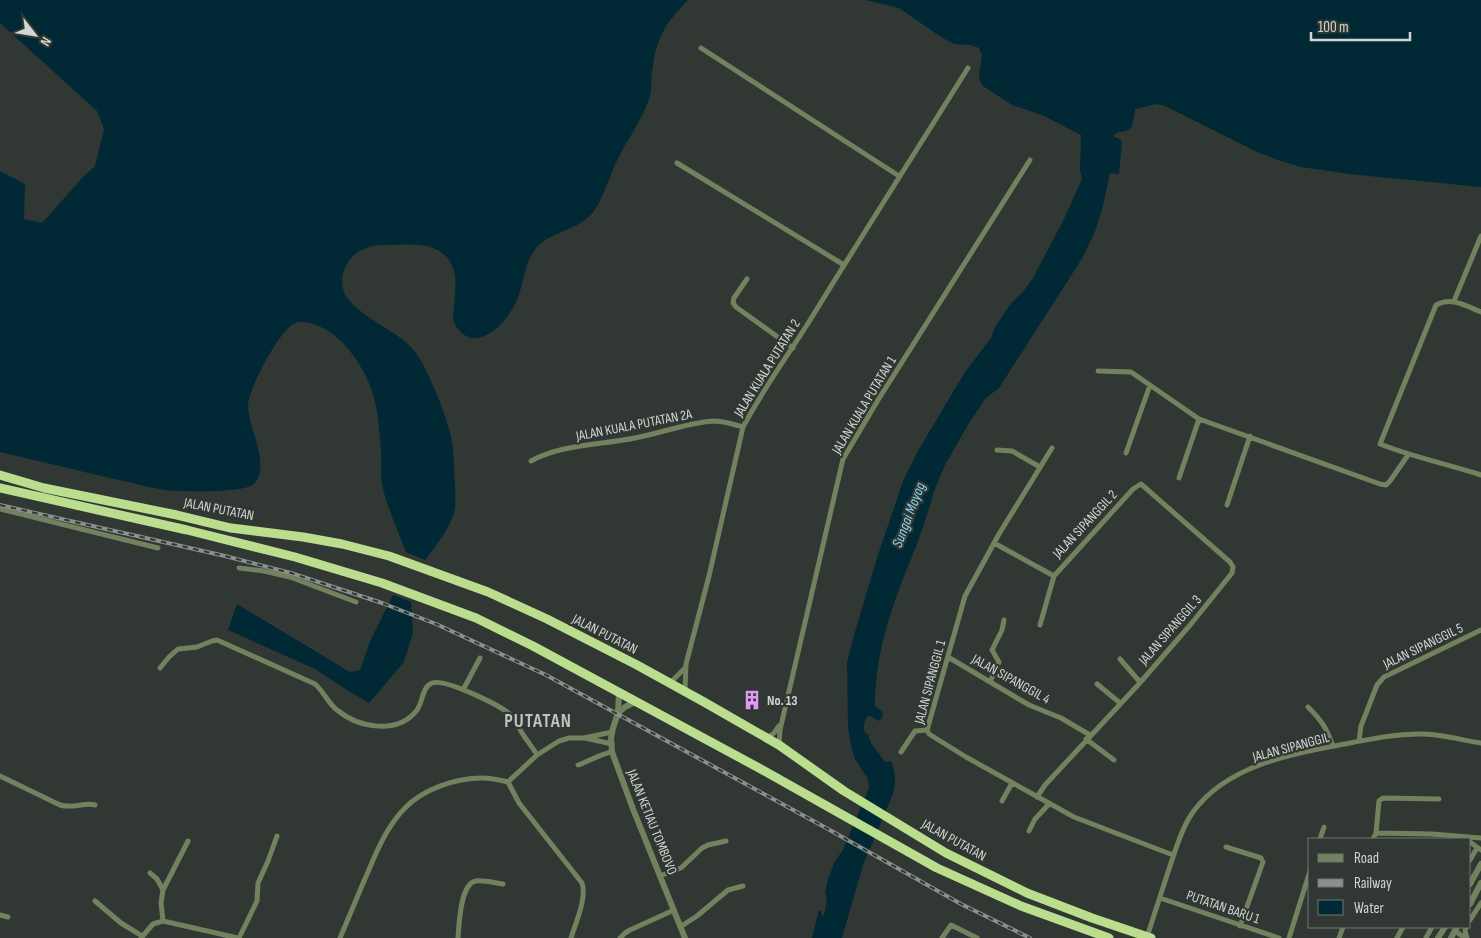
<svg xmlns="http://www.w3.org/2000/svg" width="1481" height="938" font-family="'Sofia Sans Condensed',sans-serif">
<rect width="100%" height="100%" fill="#313733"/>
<path fill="#002935" d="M0,0H688C664,25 656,38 652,73C651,82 652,93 648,102C641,120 630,136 621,153C612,169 607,187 599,203C584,232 555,228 537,247C524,262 525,280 518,297C516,303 512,309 509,314C502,325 492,334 479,338C469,341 456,331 454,321C452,317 454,311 454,306C455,290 459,273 448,259C434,240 405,245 384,245C367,245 352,252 345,268C341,277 341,288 346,296C361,318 392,328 411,347C426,362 446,415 451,436C454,451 454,469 455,485C455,493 456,501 455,509C451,528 436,545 425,560L406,552C398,530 387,508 382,484C380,474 382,461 381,450C379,433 379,415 374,398C368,373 347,341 325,329C316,324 302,319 293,324C279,332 247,391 248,406C248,427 273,470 252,485C240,493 182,492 166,490C149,488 131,482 114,479C76,470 38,461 0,452V171L25,184L24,219L42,223L83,177L95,166L104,129L97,111L0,23Z
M866,0H1481V187L1349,174L1301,167L1275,159L1255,151L1165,106L1157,104L1135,109C1134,114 1134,121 1132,126C1128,133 1118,130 1113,136L1121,140L1122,143L1119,174L1110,173L1103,206L1096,229L1083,257L999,388L986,398L969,423L946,463L936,486C930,505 924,525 917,544C895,598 875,647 875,706L883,712L882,718L879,721L872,717L868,716C864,722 863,726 865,733L868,734L871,743L885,762L891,761C896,773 896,782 893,794L863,865L842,938H812L819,910L821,911L822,916L824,915L827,899L825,893L828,879L835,861L843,850L869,788L868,779L855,759L851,746L848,726L847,663L852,642L877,558L903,481L919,449L965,372L991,338L995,327L1011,303L1022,293L1033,278L1064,219L1082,179L1080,170L1081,135L1042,115L1012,105L983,86L980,81L979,75L982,55L979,48L971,45L954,44L941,37L899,8Z
M393,595L411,602L413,633L404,662L369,703L347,690L315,669L228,630L237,604L350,672L360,670L371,639Z"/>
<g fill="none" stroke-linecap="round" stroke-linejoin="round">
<path stroke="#72825f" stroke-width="5" d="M701,48L899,176
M677,163L844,265
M747,279L734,298L733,303L736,307L793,348
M1454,301L1481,236
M1481,312C1466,306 1451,296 1436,305L1380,444C1413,457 1447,464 1481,475
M1098,371L1131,372L1199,419L1380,484L1386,485L1390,481L1408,455
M997,450L1012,451L1040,467
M1126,453L1150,385
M531,461C562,444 601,445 635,438C661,433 687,423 713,421C724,421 733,424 743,427
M1179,478L1199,419
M1227,505L1250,436
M0,509L158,548
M994,543L1054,576L1133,489L1141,484L1230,562L1233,567L1232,573L1191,624L1138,685L1045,785L1037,797
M239,568L264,571L290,577L356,602
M1040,625L1054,576
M948,657L1029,705L1061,718L1090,735
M1120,659L1140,682
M160,668L169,657L178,649L197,647L212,641L217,640L315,684C324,692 328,703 337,710C359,728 398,735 417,710C423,702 422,687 432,683C445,678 502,706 512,716C517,722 519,729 524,736C528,742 533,748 537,755
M990,682L999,662L992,650L1002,630L1004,620
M670,683L685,668
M1097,684L1120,703
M463,690L480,658
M685,691L686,664L709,576L743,427C763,389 789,354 812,317C863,234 916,151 968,68
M1308,707C1322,721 1326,727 1333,746
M927,730L965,596L999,534L1052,448
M927,730L929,734L966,757L1074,817L1173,855
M585,738L612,744
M766,738L774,733L779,726
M1086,739L1114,760
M1359,741L1361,726L1377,685L1384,677L1481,630
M779,745L780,730L843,459L878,400L1030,160
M901,752L915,731L927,730
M578,765C590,761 600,754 612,752
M0,776L60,805C73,809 84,802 95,805
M508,782L519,803L582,883C587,898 576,922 571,938
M508,782L537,755L559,741L569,738H584L612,732
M1002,801L1012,783
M1029,831L1035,819L1049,804
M1376,833L1432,834L1481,838
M1320,839L1324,827
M1373,839L1376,833L1379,801L1383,798L1439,799
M1470,842L1481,850
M1226,847L1261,858L1263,862L1240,926
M1470,860L1477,848
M150,873L157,879L163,890L161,903L163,921
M660,876L681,868L702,848L708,845L726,841
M163,890L188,841
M1160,898L1279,938
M95,901L121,923L142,936
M0,915L8,917
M1470,920L1481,903
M680,927L697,916L728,890L743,886
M1466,927L1465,931L1467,938
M1455,931L1465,938
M1147,937C1154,915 1161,893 1168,872C1175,852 1181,829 1193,812C1227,765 1292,754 1345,744C1370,739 1395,734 1421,734C1441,734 1461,740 1481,743
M141,938L153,924L163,921L238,938
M239,938L257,901L258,883L268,861L277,836
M340,938C348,919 356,900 364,881C375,856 385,828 405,808C423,789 456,778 482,778C491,778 500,780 508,782
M458,938C459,926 460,883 476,881C484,880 495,883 503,884
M620,938L625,933L630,930L674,910
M942,938L951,925L977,938
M1289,938L1310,871
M1339,938L1343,927
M1397,938L1403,927
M1426,938L1432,927"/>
<path stroke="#72825f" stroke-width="6" d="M619,693L618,713L613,728L611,738L612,752L633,809L685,938
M618,713L625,707L635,702
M1470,884L1481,864
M1470,904L1481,883
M1438,938L1445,927
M1451,938L1457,927"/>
<path stroke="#bade8d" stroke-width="9" d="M0,475L44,488L177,515L231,528L303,537L342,544L389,556L488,592L547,619L637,665L704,702L779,745L844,791L946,853L1027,893L1092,918L1151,938
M0,488L187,530L295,557L382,583L476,618L533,646L759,768L937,868L1021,906L1109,938"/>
<defs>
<path id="rail" d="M0,505L225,556L291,573L382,603L436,624L546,675L828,829L961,904L1030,938"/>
</defs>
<use href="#rail" stroke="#8b908d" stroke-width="4"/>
<use href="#rail" stroke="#313733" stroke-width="2" stroke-dasharray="5.5" stroke-linecap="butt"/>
</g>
<defs>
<symbol id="building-bare" viewBox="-9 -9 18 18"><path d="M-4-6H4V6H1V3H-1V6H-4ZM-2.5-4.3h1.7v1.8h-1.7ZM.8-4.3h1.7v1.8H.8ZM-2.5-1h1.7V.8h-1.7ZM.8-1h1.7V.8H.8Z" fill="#dd99f3" stroke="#313733" stroke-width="2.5" paint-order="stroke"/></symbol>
</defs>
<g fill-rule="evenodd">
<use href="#building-bare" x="738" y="686" width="28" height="28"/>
</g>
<g text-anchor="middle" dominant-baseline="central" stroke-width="4.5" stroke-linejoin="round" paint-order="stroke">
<g font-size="14" fill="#d2d6d3" stroke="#313733">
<text transform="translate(767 368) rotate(-58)">JALAN KUALA PUTATAN 2</text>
<text transform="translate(864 405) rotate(-59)">JALAN KUALA PUTATAN 1</text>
<text transform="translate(634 425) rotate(-11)">JALAN KUALA PUTATAN 2A</text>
<text transform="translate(219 509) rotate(11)">JALAN PUTATAN</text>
<text transform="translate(1085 524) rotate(-47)">JALAN SIPANGGIL 2</text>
<text transform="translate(1170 630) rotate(-49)">JALAN SIPANGGIL 3</text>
<text transform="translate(605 634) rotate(27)">JALAN PUTATAN</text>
<text transform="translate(1423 646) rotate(-26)">JALAN SIPANGGIL 5</text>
<text transform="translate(1011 679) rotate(29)">JALAN SIPANGGIL 4</text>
<text transform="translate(930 682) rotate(-75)">JALAN SIPANGGIL 1</text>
<text transform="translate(1291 747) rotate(-15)">JALAN SIPANGGIL</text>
<text transform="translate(652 822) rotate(68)">JALAN KETIAU TOMBOVO</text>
<text transform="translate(954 840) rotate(29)">JALAN PUTATAN</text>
<text transform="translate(1223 907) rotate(19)">PUTATAN BARU 1</text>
</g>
<g font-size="14" font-weight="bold" fill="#d2d6d3" stroke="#313733" text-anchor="start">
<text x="767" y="700">No. 13</text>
</g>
<g font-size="15" font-style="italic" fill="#85d8f5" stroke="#313733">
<text transform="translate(909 515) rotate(-69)">Sungai Moyog</text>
</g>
<g font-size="19" font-weight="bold" letter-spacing="1" fill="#bdc5c0" stroke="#313733">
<text x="538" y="721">PUTATAN</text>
</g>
</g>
<rect x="1308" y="838" width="162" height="90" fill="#313733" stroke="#717773"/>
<rect x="1318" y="854" width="25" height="8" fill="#72825f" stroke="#717773"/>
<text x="1354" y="863" font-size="15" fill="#d2d6d3">Road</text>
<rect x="1318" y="879" width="25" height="8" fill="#8b908d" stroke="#717773"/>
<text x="1354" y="888" font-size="15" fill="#d2d6d3">Railway</text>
<rect x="1318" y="900" width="25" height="15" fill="#002935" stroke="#717773"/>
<text x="1354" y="913" font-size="15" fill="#d2d6d3">Water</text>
<g transform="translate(35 35) rotate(121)" stroke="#313733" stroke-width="4" paint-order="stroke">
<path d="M0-4L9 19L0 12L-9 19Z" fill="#d2d6d3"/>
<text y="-8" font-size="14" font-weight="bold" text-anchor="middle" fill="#d2d6d3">N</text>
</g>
<path d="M1311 32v8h99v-8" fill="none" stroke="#d2d6d3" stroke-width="2.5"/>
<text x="1318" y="32" font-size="15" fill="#d2d6d3" stroke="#313733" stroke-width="4" paint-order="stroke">100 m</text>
</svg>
